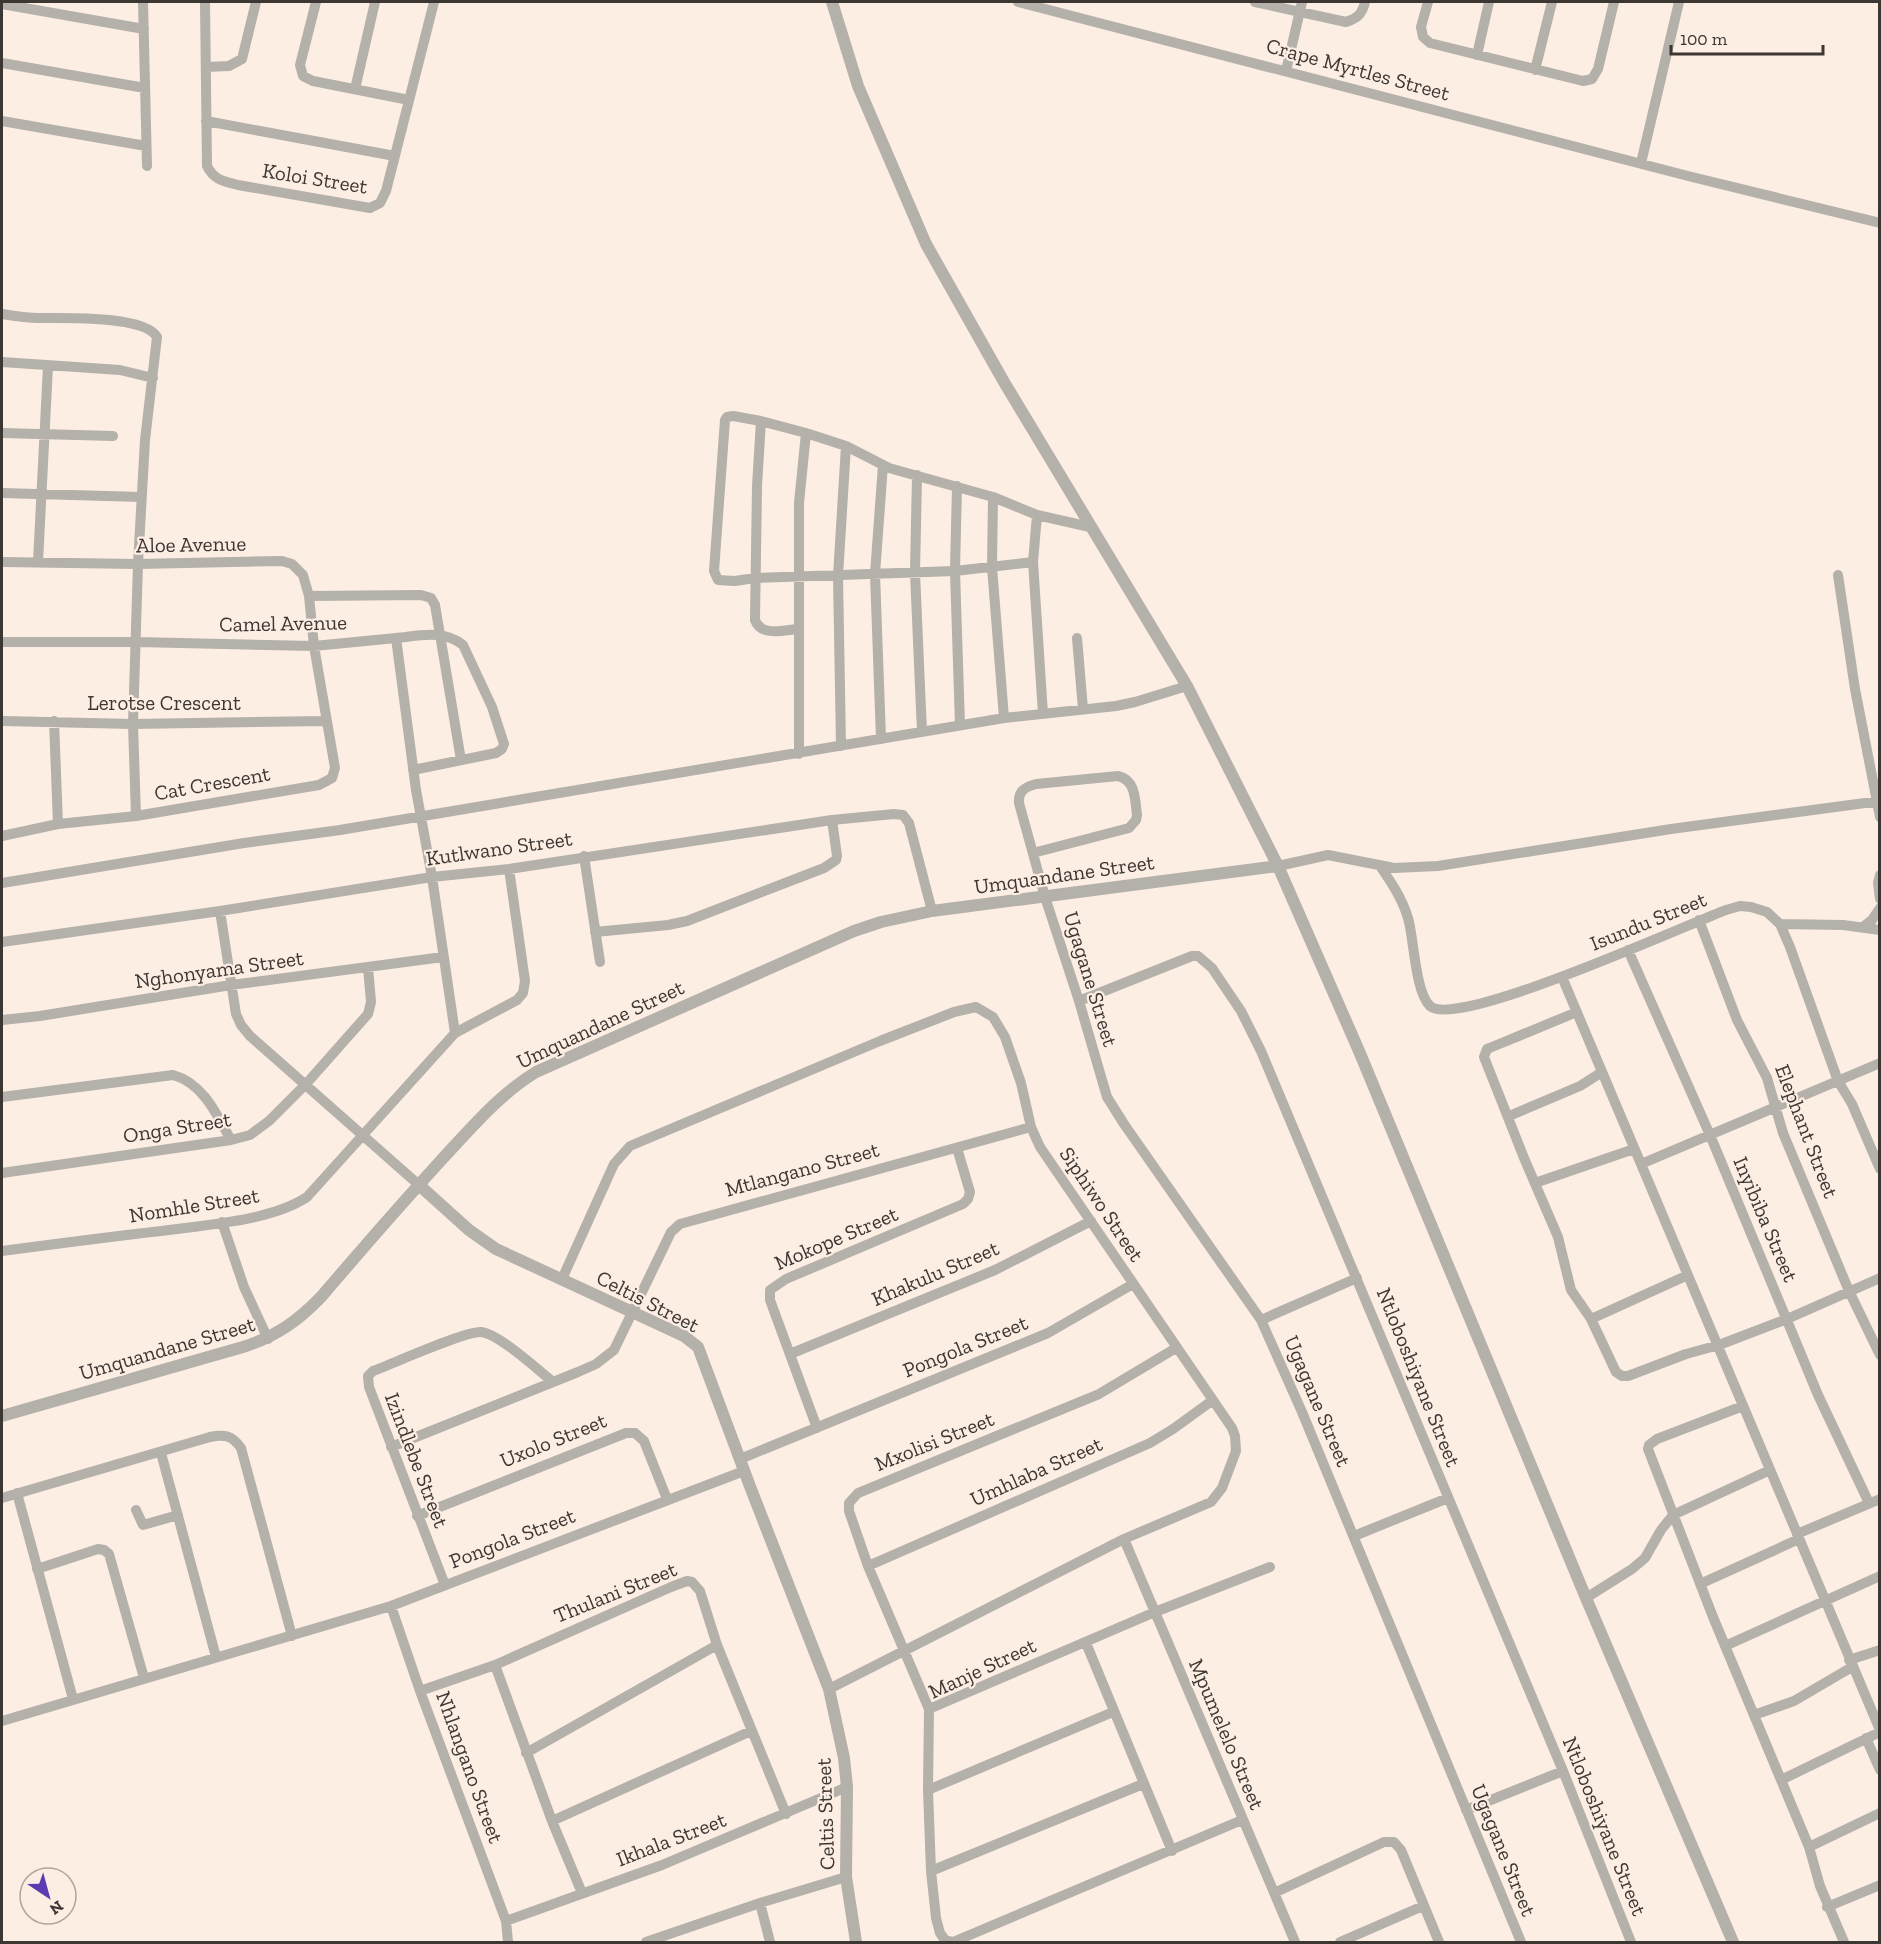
<svg xmlns="http://www.w3.org/2000/svg" width="1881" height="1944" font-family="'Zilla Slab',serif">
<rect width="100%" height="100%" fill="#fdeee4"/>
<g fill="none" stroke-linecap="round" stroke-linejoin="round">
<path stroke="#b4b0aa" stroke-width="10" d="M143,2L147,166
M205,2L207,166C214,180 223,181 238,185L370,208L380,203L386,191L434,2
M316,2L300,65L303,76L313,81L409,100
M1018,2L1688,176L1880,223
M1255,2L1346,22C1358,18 1362,14 1365,2
M1428,2L1421,27L1423,37L1430,43L1583,81L1592,79L1598,69L1614,2
M2,4L144,29
M1477,55L1489,2
M2,63L145,88
M206,67L229,66L242,59L256,2
M1535,70L1552,2
M1286,71L1302,2
M355,89L375,2
M2,121L146,146
M206,121L395,156
M1641,163L1679,2
M2,314C14,316 27,318 39,318C63,318 145,315 157,337L145,440L138,564L133,724L136,816L319,785L332,778L335,768L314,646L309,596L303,575L292,564L282,561L138,564L2,562
M2,362L120,370L153,378
M761,421L757,486L755,620C761,637 784,630 798,629
M2,433L113,436
M917,475L915,573L922,732
M957,486L955,571L960,725
M2,493L141,497
M993,497L992,567L1004,718
M1037,515L1033,562L1043,714
M38,562L48,366
M1033,562L955,571L755,578L735,581L718,580L714,571L725,420L727,417L733,416L761,421L806,433L846,446L889,468L993,497L1037,515L1090,527
M1838,575L1855,689L1880,817
M309,596L421,595L431,598L435,605L461,760
M396,638C418,636 444,629 463,645L492,707L504,744L502,749L496,753L413,770
M1077,638L1083,709
M2,642H137L314,646L396,638L416,790L432,877L455,1033L307,1197C271,1221 204,1225 161,1231C108,1237 55,1244 2,1251
M2,721L133,724L325,721
M54,721L58,824
M881,739L875,574L883,465
M841,746L838,576L846,446
M799,754V503L806,433
M2,836L58,824L136,816
M1033,853L1129,828L1136,820L1137,815C1135,800 1136,780 1118,776L1036,784C1025,787 1018,791 1019,803L1045,897L1079,1001L1107,1097L1124,1124L1261,1320L1302,1412L1521,1942
M584,856L600,962
M1278,866L1328,855L1394,868L1438,866L1671,829L1880,801
M1380,866C1391,882 1402,898 1408,918C1414,938 1415,992 1430,1006C1456,1030 1686,925 1726,910L1740,906L1751,907L1767,912L1780,924L1790,947L1838,1081L1852,1104L1880,1169
M1880,875L1878,883L1880,899
M2,883L244,843L340,830L1004,718L1116,706L1135,702L1187,686
M220,911L236,1014L241,1025L250,1036L419,1185
M1699,920L1737,1020L1767,1078L1783,1133L1849,1291L1880,1355
M1780,924L1843,925L1880,930
M1863,927L1872,920L1880,908
M595,932L668,925L687,921L824,868L836,860L837,856L832,820
M2,942L220,911L432,877L509,869L832,820L894,814L903,815L909,823L932,911
M1628,950L1710,1135L1818,1395L1869,1503
M1562,977L1880,1730
M1079,1001L1192,956H1198L1212,968L1241,1011L1261,1051L1563,1771L1631,1942
M1577,1012L1492,1047L1487,1049L1484,1057L1524,1158L1558,1237L1571,1290L1591,1319L1688,1275
M2,1020L40,1016L231,985L443,957
M455,1033L517,1000L523,993L525,981L509,869
M2,1097L173,1075C203,1083 217,1115 231,1140
M1509,1116L1580,1086L1602,1072
M1641,1164L1880,1063
M2,1173L231,1140L250,1135L269,1121L306,1084L368,1014L371,1002L368,967
M1535,1183L1634,1149
M222,1222L244,1287L268,1339
M562,1279L614,1164L630,1146L880,1041L954,1012L976,1007L993,1017L1005,1037L1021,1083L1031,1127L1040,1147L1232,1428L1235,1436L1236,1451L1222,1488L1211,1502L1124,1539L829,1689
M1591,1319L1616,1372L1622,1376H1628L1686,1354L1719,1345L1787,1319L1880,1278
M1261,1320L1357,1278
M790,1354L995,1270L1091,1221
M1743,1406L1657,1439L1649,1445L1648,1449L1713,1617L1809,1847L1820,1886L1844,1942
M817,1428L770,1300V1290L786,1279L963,1204L968,1199L970,1192L957,1148
M391,1447L578,1372L596,1364L614,1350L671,1232L680,1224L1031,1127
M161,1453L216,1657
M740,1459L1048,1333L1133,1284
M17,1493L73,1699
M2,1498L210,1437C224,1434 232,1435 241,1448L292,1636
M136,1510L143,1525L178,1515
M417,1516L626,1433H635L644,1441L667,1499
M1797,1534L1880,1499
M1354,1536L1448,1498
M1124,1539L1295,1942
M868,1566L1150,1443L1173,1429L1213,1400
M37,1569L98,1549L104,1550L109,1554L144,1678
M1700,1584L1799,1539
M445,1585L369,1387L368,1376L373,1371C392,1364 465,1331 481,1332C499,1334 537,1369 553,1382
M1586,1598L1632,1569L1645,1558L1661,1530L1673,1515L1770,1470
M391,1606L420,1691L506,1921L508,1942
M1086,1643L1172,1851
M1725,1646L1880,1576
M1849,1660L1880,1650
M495,1665L552,1821L582,1893
M420,1691L495,1665L671,1587L687,1581L692,1582L700,1591L717,1645L786,1814
M929,1709L1155,1612L1270,1567
M1754,1715L1794,1701L1852,1667
M2,1721L391,1606L744,1471
M1866,1738L1880,1770
M526,1753L717,1645
M1781,1780L1880,1732
M928,1790L1113,1712
M1466,1810L1563,1771
M552,1821L751,1731
M1809,1847L1880,1813
M931,1871L1143,1784
M1274,1893L1384,1842H1394L1401,1850L1439,1942
M760,1903L770,1942
M1827,1907L1880,1885
M506,1921L662,1865L847,1787
M646,1942L760,1903L846,1877
M953,1942L945,1940L940,1933L936,1918L931,1871L928,1790L929,1709L868,1566L849,1511V1503L858,1493L1099,1394L1176,1348
M953,1942L1242,1820
M1340,1942L1423,1906"/>
<path stroke="#b4b0aa" stroke-width="12" d="M832,2L858,86L926,244L1004,382L1187,686L1278,866L1359,1051L1586,1598L1733,1942
M419,1185L469,1230L496,1249L684,1336L698,1347L751,1489L829,1689L844,1758L847,1787L846,1877L856,1942
M2,1416L243,1347C275,1337 298,1321 321,1297C362,1249 403,1202 445,1156C474,1125 500,1094 536,1072L854,931L881,922L932,911L1278,866"/>
</g>
<g text-anchor="middle" dominant-baseline="central" stroke-width="4.5" stroke-linejoin="round" paint-order="stroke">
<g font-size="21" fill="#3d3733" stroke="#fdeee4">
<text transform="translate(1358 69) rotate(15)">Crape Myrtles Street</text>
<text transform="translate(315 178) rotate(9)">Koloi Street</text>
<text transform="translate(191 544) rotate(-1)">Aloe Avenue</text>
<text transform="translate(283 623) rotate(-1)">Camel Avenue</text>
<text x="164" y="702">Lerotse Crescent</text>
<text transform="translate(212 783) rotate(-10)">Cat Crescent</text>
<text transform="translate(499 848) rotate(-8)">Kutlwano Street</text>
<text transform="translate(1064 874) rotate(-8)">Umquandane Street</text>
<text transform="translate(1648 921) rotate(-22)">Isundu Street</text>
<text transform="translate(219 969) rotate(-8)">Nghonyama Street</text>
<text transform="translate(1091 979) rotate(73)">Ugagane Street</text>
<text transform="translate(600 1024) rotate(-25)">Umquandane Street</text>
<text transform="translate(177 1127) rotate(-9)">Onga Street</text>
<text transform="translate(1807 1131) rotate(69)">Elephant Street</text>
<text transform="translate(802 1169) rotate(-15)">Mtlangano Street</text>
<text transform="translate(1102 1204) rotate(56)">Siphiwo Street</text>
<text transform="translate(194 1205) rotate(-9)">Nomhle Street</text>
<text transform="translate(1766 1219) rotate(67)">Inyibiba Street</text>
<text transform="translate(836 1238) rotate(-23)">Mokope Street</text>
<text transform="translate(935 1273) rotate(-23)">Khakulu Street</text>
<text transform="translate(648 1301) rotate(27)">Celtis Street</text>
<text transform="translate(965 1346) rotate(-22)">Pongola Street</text>
<text transform="translate(167 1348) rotate(-16)">Umquandane Street</text>
<text transform="translate(1419 1377) rotate(68)">Ntloboshiyane Street</text>
<text transform="translate(1318 1401) rotate(67)">Ugagane Street</text>
<text transform="translate(553 1440) rotate(-22)">Uxolo Street</text>
<text transform="translate(934 1441) rotate(-22)">Mxolisi Street</text>
<text transform="translate(417 1460) rotate(69)">Izindlebe Street</text>
<text transform="translate(1036 1471) rotate(-24)">Umhlaba Street</text>
<text transform="translate(512 1538) rotate(-21)">Pongola Street</text>
<text transform="translate(615 1592) rotate(-22)">Thulani Street</text>
<text transform="translate(982 1668) rotate(-25)">Manje Street</text>
<text transform="translate(1227 1734) rotate(67)">Mpumelelo Street</text>
<text transform="translate(470 1767) rotate(70)">Nhlangano Street</text>
<text transform="translate(825 1814) rotate(-92)">Celtis Street</text>
<text transform="translate(1605 1826) rotate(68)">Ntloboshiyane Street</text>
<text transform="translate(671 1839) rotate(-21)">Ikhala Street</text>
<text transform="translate(1504 1850) rotate(68)">Ugagane Street</text>
</g>
</g>
<rect width="1881" height="1944" fill="none" stroke="#3d3733" stroke-width="6"/>
<g transform="translate(48 1896) rotate(144)"><circle r="28" fill="#fdeee4" stroke="#b0a59d" stroke-width="1.5"/>
<path d="M0-4.5L10 22L0 15L-10 22Z" fill="#5b3ab2"/>
<text y="-9" font-size="16" font-weight="bold" text-anchor="middle" fill="#3d3733">N</text>
</g>
<path d="M1671 45v9h152v-9" fill="none" stroke="#3d3733" stroke-width="3"/>
<text x="1680" y="45" font-size="18" fill="#3d3733" stroke="#fdeee4" stroke-width="4.5" paint-order="stroke">100 m</text>
</svg>
